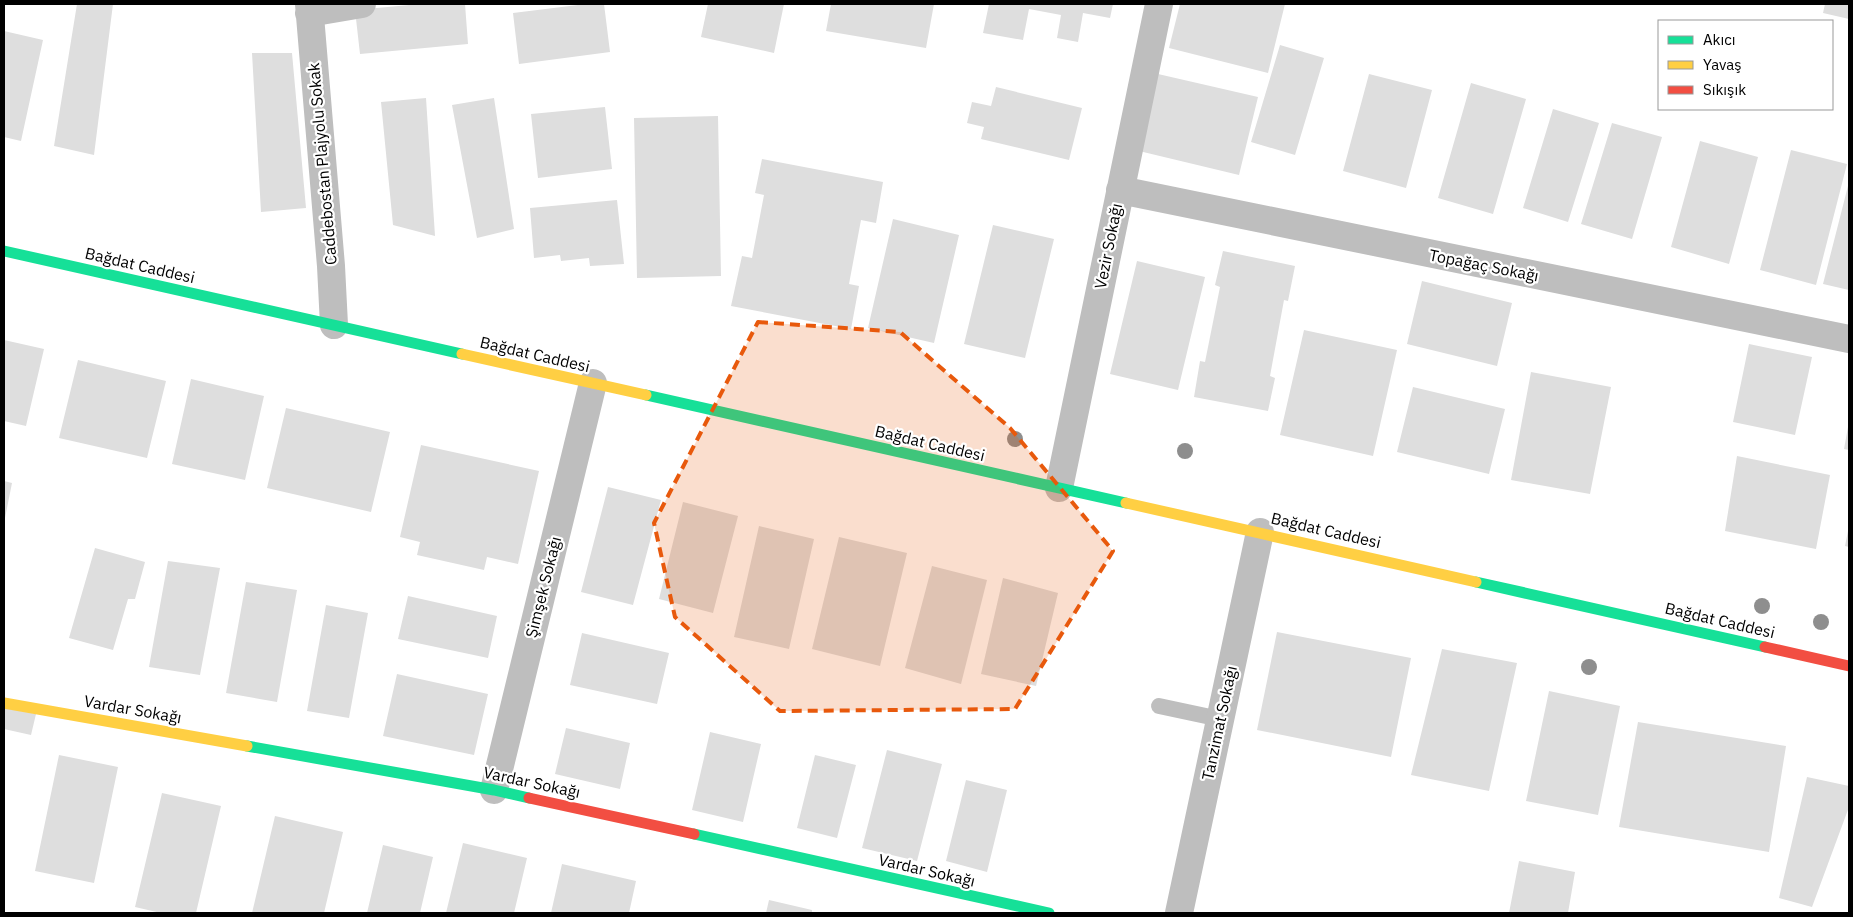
<svg xmlns="http://www.w3.org/2000/svg" width="1853" height="917" font-family="'IBM Plex Sans',sans-serif">
<rect width="100%" height="100%" fill="#fff"/>
<path fill="#dedede" d="M77,4H113L94,155L54,146Z
M420,4H465L468,44L360,54L355,10Z
M586,4H604L610,52L519,64L513,13Z
M708,4H784L774,53L701,37Z
M831,4H934L926,48L826,31Z
M989,4H1113L1110,18L1083,13L1078,42L1057,38L1061,15L1029,9L1023,40L983,33Z
M1180,4H1285L1268,73L1169,48Z
M1825,4H1849V19L1823,13Z
M4,31L43,40L21,141L4,137Z
M1280,45L1324,58L1295,155L1251,142Z
M252,53H292L306,208L261,212Z
M1158,74L1258,97L1239,175L1139,151Z
M1369,74L1432,90L1406,188L1343,171Z
M1471,83L1526,99L1493,214L1438,198Z
M996,87L1082,108L1069,160L981,139L984,127L967,123L972,102L991,106Z
M426,98L435,236L393,225L381,102Z
M494,98L514,229L477,238L452,105Z
M605,107L612,169L538,178L531,114Z
M1553,109L1599,123L1568,222L1523,208Z
M718,116L721,276L637,278L634,118Z
M1612,123L1662,137L1632,239L1581,224Z
M1700,141L1758,157L1729,264L1671,247Z
M1791,150L1847,164L1816,285L1760,270Z
M762,159L883,182L876,223L861,220L849,284L859,286L851,329L731,306L742,256L752,258L764,195L755,193Z
M1849,182V290L1823,284Z
M617,200L624,264L590,266L589,258L561,261L560,255L534,258L530,208Z
M893,219L959,235L934,343L868,328Z
M993,225L1054,239L1025,358L964,344Z
M1223,251L1295,266L1288,301L1284,300L1270,376L1275,378L1268,411L1194,397L1200,361L1205,362L1220,287L1215,285Z
M1137,261L1205,277L1178,390L1110,374Z
M1422,281L1512,303L1497,366L1407,344Z
M1304,330L1397,350L1373,456L1280,435Z
M4,340L44,349L26,426L4,421Z
M1749,344L1812,357L1795,435L1733,422Z
M78,360L166,381L147,458L59,438Z
M1531,372L1611,387L1590,494L1511,480Z
M191,379L264,396L245,480L172,464Z
M1413,387L1505,409L1489,474L1397,452Z
M286,408L390,432L371,512L267,488Z
M1848,427H1849V450L1844,449Z
M421,445L539,471L518,564L487,557L484,570L417,555L420,542L400,537Z
M1737,456L1830,475L1816,549L1725,531Z
M4,481L12,483L5,518H4Z
M608,487L661,500L633,605L581,592Z
M683,502L738,516L713,613L659,599Z
M759,526L814,539L789,649L734,637Z
M1848,531H1849V547L1845,546Z
M839,537L907,553L880,666L812,649Z
M95,548L145,562L135,599H128L113,650L69,638Z
M168,561L220,568L200,675L149,667Z
M932,566L987,580L961,684L905,668Z
M1003,578L1058,593L1036,686L981,674Z
M246,582L297,590L277,702L226,693Z
M408,596L497,616L488,658L398,639Z
M326,605L368,613L349,718L307,711Z
M1277,632L1411,658L1391,757L1257,730Z
M582,633L669,653L657,704L570,685Z
M1442,649L1517,663L1489,791L1411,775Z
M397,674L488,694L474,755L383,736Z
M1549,691L1620,706L1598,815L1526,801Z
M4,707L36,714L31,735L4,729Z
M1638,722L1786,746L1769,852L1619,827Z
M566,728L630,743L620,789L555,774Z
M710,732L761,744L743,822L692,810Z
M887,750L942,764L917,861L862,848Z
M59,755L118,767L94,883L35,871Z
M815,755L856,765L837,838L797,828Z
M1807,777L1849,786V807L1812,907L1779,898Z
M966,780L1007,790L987,872L946,861Z
M162,793L221,806L196,913H161L135,907Z
M275,816L343,832L324,913H252Z
M463,843L527,858L514,913H446Z
M383,845L433,857L420,913H367Z
M1519,861L1575,872L1568,913H1509Z
M562,864L636,881L629,913H551Z
M769,900L812,910V913H766Z"/>
<g fill="none" stroke-linecap="round" stroke-linejoin="round">
<path stroke="#bebebe" stroke-width="16" d="M1159,706L1220,719"/>
<path stroke="#bebebe" stroke-width="28" d="M309,4L331,266L334,325
M309,13L362,4
M1120,190L1849,339
M1059,488L1159,4
M494,790L593,383
M1179,913L1260,532"/>
<path stroke="#16e098" stroke-width="11" d="M4,251L462,354
M646,395L1126,503
M1476,582L1765,647
M247,746L494,790L529,798
M694,834L1049,913"/>
<path stroke="#ffcf43" stroke-width="11" d="M462,354L646,395
M1126,503L1476,582
M4,703L247,746"/>
<path stroke="#f24e42" stroke-width="11" d="M1765,647L1849,666
M529,798L694,834"/>
</g>
<g fill="#8e8e8e">
<circle cx="1015" cy="439" r="8"/>
<circle cx="1185" cy="451" r="8"/>
<circle cx="1762" cy="606" r="8"/>
<circle cx="1821" cy="622" r="8"/>
<circle cx="1589" cy="667" r="8"/>
</g>
<path fill="#e8590c" fill-opacity="0.2" stroke="#e8590c" stroke-width="4" stroke-dasharray="10 6" stroke-linejoin="round" d="M758,322L900,332L1010,428L1113,551L1015,709L780,711L675,617L654,523Z"/>
<g text-anchor="middle" dominant-baseline="central" stroke-width="4.5" stroke-linejoin="round" paint-order="stroke">
<g font-size="16" fill="#000" stroke="#fff">
<text transform="translate(322 164) rotate(-95)">Caddebostan Plajyolu Sokak</text>
<text transform="translate(1108 246) rotate(-79)">Vezir Sokağı</text>
<text transform="translate(140 265) rotate(13)">Bağdat Caddesi</text>
<text transform="translate(1484 265) rotate(11)">Topağaç Sokağı</text>
<text transform="translate(535 354) rotate(13)">Bağdat Caddesi</text>
<text transform="translate(930 443) rotate(13)">Bağdat Caddesi</text>
<text transform="translate(1326 530) rotate(13)">Bağdat Caddesi</text>
<text transform="translate(543 587) rotate(-76)">Şimşek Sokağı</text>
<text transform="translate(1720 620) rotate(13)">Bağdat Caddesi</text>
<text transform="translate(133 709) rotate(10)">Vardar Sokağı</text>
<text transform="translate(1219 723) rotate(-78)">Tanzimat Sokağı</text>
<text transform="translate(532 782) rotate(12)">Vardar Sokağı</text>
<text transform="translate(927 870) rotate(13)">Vardar Sokağı</text>
</g>
</g>
<rect width="1853" height="917" fill="none" stroke="#000000" stroke-width="10"/>
<rect x="1658" y="20" width="175" height="90" fill="#ffffff" stroke="#999999"/>
<rect x="1668" y="36" width="25" height="8" fill="#16e098" stroke="#999999"/>
<text x="1703" y="45" font-size="15" fill="#000000">Akıcı</text>
<rect x="1668" y="61" width="25" height="8" fill="#ffcf43" stroke="#999999"/>
<text x="1703" y="70" font-size="15" fill="#000000">Yavaş</text>
<rect x="1668" y="86" width="25" height="8" fill="#f24e42" stroke="#999999"/>
<text x="1703" y="95" font-size="15" fill="#000000">Sıkışık</text>
</svg>
